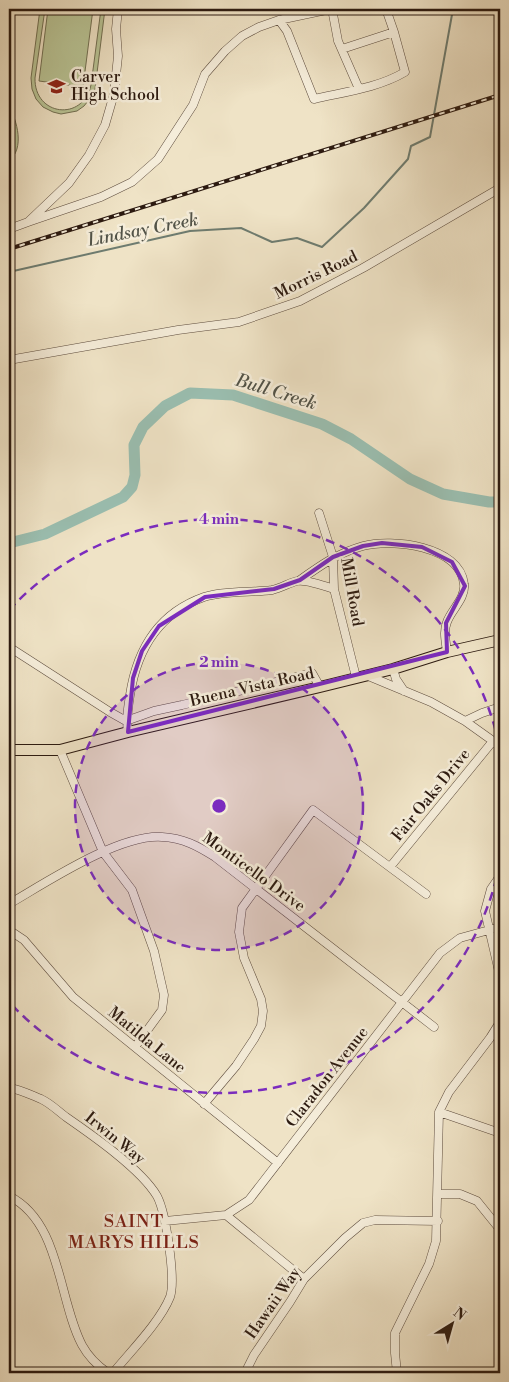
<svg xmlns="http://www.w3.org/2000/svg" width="509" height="1382" font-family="'Libre Bodoni',serif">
<rect width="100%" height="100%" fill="#efe3c6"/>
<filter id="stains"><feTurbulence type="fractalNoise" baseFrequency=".004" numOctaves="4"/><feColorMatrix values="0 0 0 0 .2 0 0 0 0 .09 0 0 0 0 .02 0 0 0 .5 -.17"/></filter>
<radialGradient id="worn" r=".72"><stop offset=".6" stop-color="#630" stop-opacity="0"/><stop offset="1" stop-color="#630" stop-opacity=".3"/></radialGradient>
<path fill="#b9c495" stroke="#726f52" d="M40,9H45L35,78C34,116 83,122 91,85L101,9H105L95,89L92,96L84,106L77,111L61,114L53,112L43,107L36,99L32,89L31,78Z
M48,9H93L83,87L39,81Z
M9,106C17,121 25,148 9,161Z"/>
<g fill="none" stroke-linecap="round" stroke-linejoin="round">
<path stroke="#6e7c70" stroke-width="2" d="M9,272L190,231L241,228L272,242L297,238L322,247L364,208L408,159L411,146L430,137L453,9"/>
<path stroke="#9abeb0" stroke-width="11" d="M9,543L45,534L123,497L132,487L135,475L134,445L143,427L165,406L190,393L233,395L322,424L351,439L410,479L443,494L489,502H500"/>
<defs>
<path id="minor" d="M332,9L338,41L359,89
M279,20L287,31L314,99C344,92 378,88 405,72L394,32L386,9
M342,49L394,32
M28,222L101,197L132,182L158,159L193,105L205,74L225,51L242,36L259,27L279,20L331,9
M9,229L28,222L69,183L89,155L105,125L114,94L118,56L116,29L118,9
M9,360L178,330L239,322L300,301L363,268L500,188
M319,513L333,557L334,589L356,677
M300,580C321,565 338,553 363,546C392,538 460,546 464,584C466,598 451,610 447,622C443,631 446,643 447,652
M9,647L110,712L126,721
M393,669L396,679L404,691
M366,675L431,702L465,721L500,746
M126,721L154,711L182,705L312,673L320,687
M465,721L482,713L500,707
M128,732C126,719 128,708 130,695C137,649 159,613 204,597C225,590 250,593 272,590C281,588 289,583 297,581C305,579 325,586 334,589
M60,750L103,852L132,890L154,951L164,995L162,1010L135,1047
M390,867L493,741
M500,876L491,889L485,911L500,976
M9,904C47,882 119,834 162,837C183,838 198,846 215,857L434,1027
M9,930L24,940L73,997L278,1163
M9,1088C19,1089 31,1095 41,1099C50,1103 58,1111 66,1117C92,1135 141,1169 157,1196C166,1213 176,1280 170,1297C160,1322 130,1352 113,1373
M204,1104L236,1066L254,1039L261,1026L263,1011L261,999L244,958L239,932L242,908L313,810L426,894
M439,1112L500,1133
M438,1194H460L477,1201L498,1227L500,1233
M9,1196C61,1222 58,1299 82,1345C88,1356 98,1366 108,1373
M226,1215L304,1279
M165,1221L226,1215L249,1200L440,953L460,938L500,927
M245,1373L254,1355L290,1302L304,1279L345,1238L363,1223L375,1220L438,1221
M397,1373L395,1353V1333L429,1264L436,1241L439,1112L449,1092L490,1038L500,1022"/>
<path id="major" d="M9,750H60L128,732L320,687L393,669L447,652L500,640"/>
</defs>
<use href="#minor" stroke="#5d4c3e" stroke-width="9"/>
<use href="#major" stroke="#2c1a10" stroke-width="12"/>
<use href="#minor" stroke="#f5edda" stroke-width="8"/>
<use href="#major" stroke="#efe3c6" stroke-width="10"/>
<defs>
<path id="rail" d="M9,249L500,95"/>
</defs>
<use href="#rail" stroke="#2c1a10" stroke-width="4"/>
<use href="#rail" stroke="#f5edda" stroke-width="2" stroke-dasharray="5.5" stroke-linecap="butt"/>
</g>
<path fill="none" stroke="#7b2cbf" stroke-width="4" stroke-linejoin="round" d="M382,543L422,547L452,562L465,586L446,623L447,652L128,732L133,678L142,651L159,626L205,597L274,589L300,580L333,557L363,546Z"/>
<circle cx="219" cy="806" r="144" fill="#7b2cbf" fill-opacity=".12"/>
<g fill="none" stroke="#7b2cbf" stroke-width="2.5" stroke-dasharray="9 6">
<circle cx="219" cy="806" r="144"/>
<path d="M500 863A287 287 0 0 1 9 1002M9 610A287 287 0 0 1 500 749"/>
</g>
<defs>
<symbol id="school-bare" viewBox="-9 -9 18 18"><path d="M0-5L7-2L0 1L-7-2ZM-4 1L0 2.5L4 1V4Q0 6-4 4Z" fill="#8f2418" stroke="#f5edda" stroke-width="2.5" paint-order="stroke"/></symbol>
</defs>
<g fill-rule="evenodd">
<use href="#school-bare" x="44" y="74" width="25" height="25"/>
</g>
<g text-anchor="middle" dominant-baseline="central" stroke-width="5" stroke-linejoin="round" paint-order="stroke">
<g font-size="16" fill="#2c1a10" stroke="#f5edda" text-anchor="start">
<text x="71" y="77">Carver<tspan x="71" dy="18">High School</tspan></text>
</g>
<g font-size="16" fill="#2c1a10" stroke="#f5edda">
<text transform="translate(316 275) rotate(-26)">Morris Road</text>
<text transform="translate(352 592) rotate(80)">Mill Road</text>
<text transform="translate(252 687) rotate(-13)">Buena Vista Road</text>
<text transform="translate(431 795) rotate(-51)">Fair Oaks Drive</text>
<text transform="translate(254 872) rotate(36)">Monticello Drive</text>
<text transform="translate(147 1040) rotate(39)">Matilda Lane</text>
<text transform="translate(327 1077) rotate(-52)">Claradon Avenue</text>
<text transform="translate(115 1138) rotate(39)">Irwin Way</text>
<text transform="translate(273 1303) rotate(-55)">Hawaii Way</text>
</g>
<g font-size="18" font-style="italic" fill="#525348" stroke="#f5edda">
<text transform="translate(143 230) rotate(-11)">Lindsay Creek</text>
<text transform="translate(276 392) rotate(17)">Bull Creek</text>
</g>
<g font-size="18" letter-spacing="1" fill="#7a1f14" stroke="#f5edda">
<text x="134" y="1221">SAINT<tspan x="134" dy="21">MARYS HILLS</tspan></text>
</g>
</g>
<circle cx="219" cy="806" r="8" fill="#7b2cbf" stroke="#f5edda" stroke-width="2.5"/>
<g font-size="15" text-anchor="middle" font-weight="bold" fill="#7b2cbf" stroke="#f5edda" stroke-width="5" stroke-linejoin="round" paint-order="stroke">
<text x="219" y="524">4 min</text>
<text x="219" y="667">2 min</text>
</g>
<rect width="509" height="1382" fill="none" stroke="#efe3c6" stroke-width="30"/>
<rect x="10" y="10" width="489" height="1362" fill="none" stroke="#2c1a10" stroke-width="2.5"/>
<rect x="15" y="15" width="479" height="1352" fill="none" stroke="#2c1a10"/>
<g transform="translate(452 1324) rotate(37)" stroke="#f5edda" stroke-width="4" paint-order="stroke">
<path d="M0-4L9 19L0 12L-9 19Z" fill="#2c1a10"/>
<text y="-8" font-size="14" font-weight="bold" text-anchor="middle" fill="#2c1a10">N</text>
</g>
<rect width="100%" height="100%" filter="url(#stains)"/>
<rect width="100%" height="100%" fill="url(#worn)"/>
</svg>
